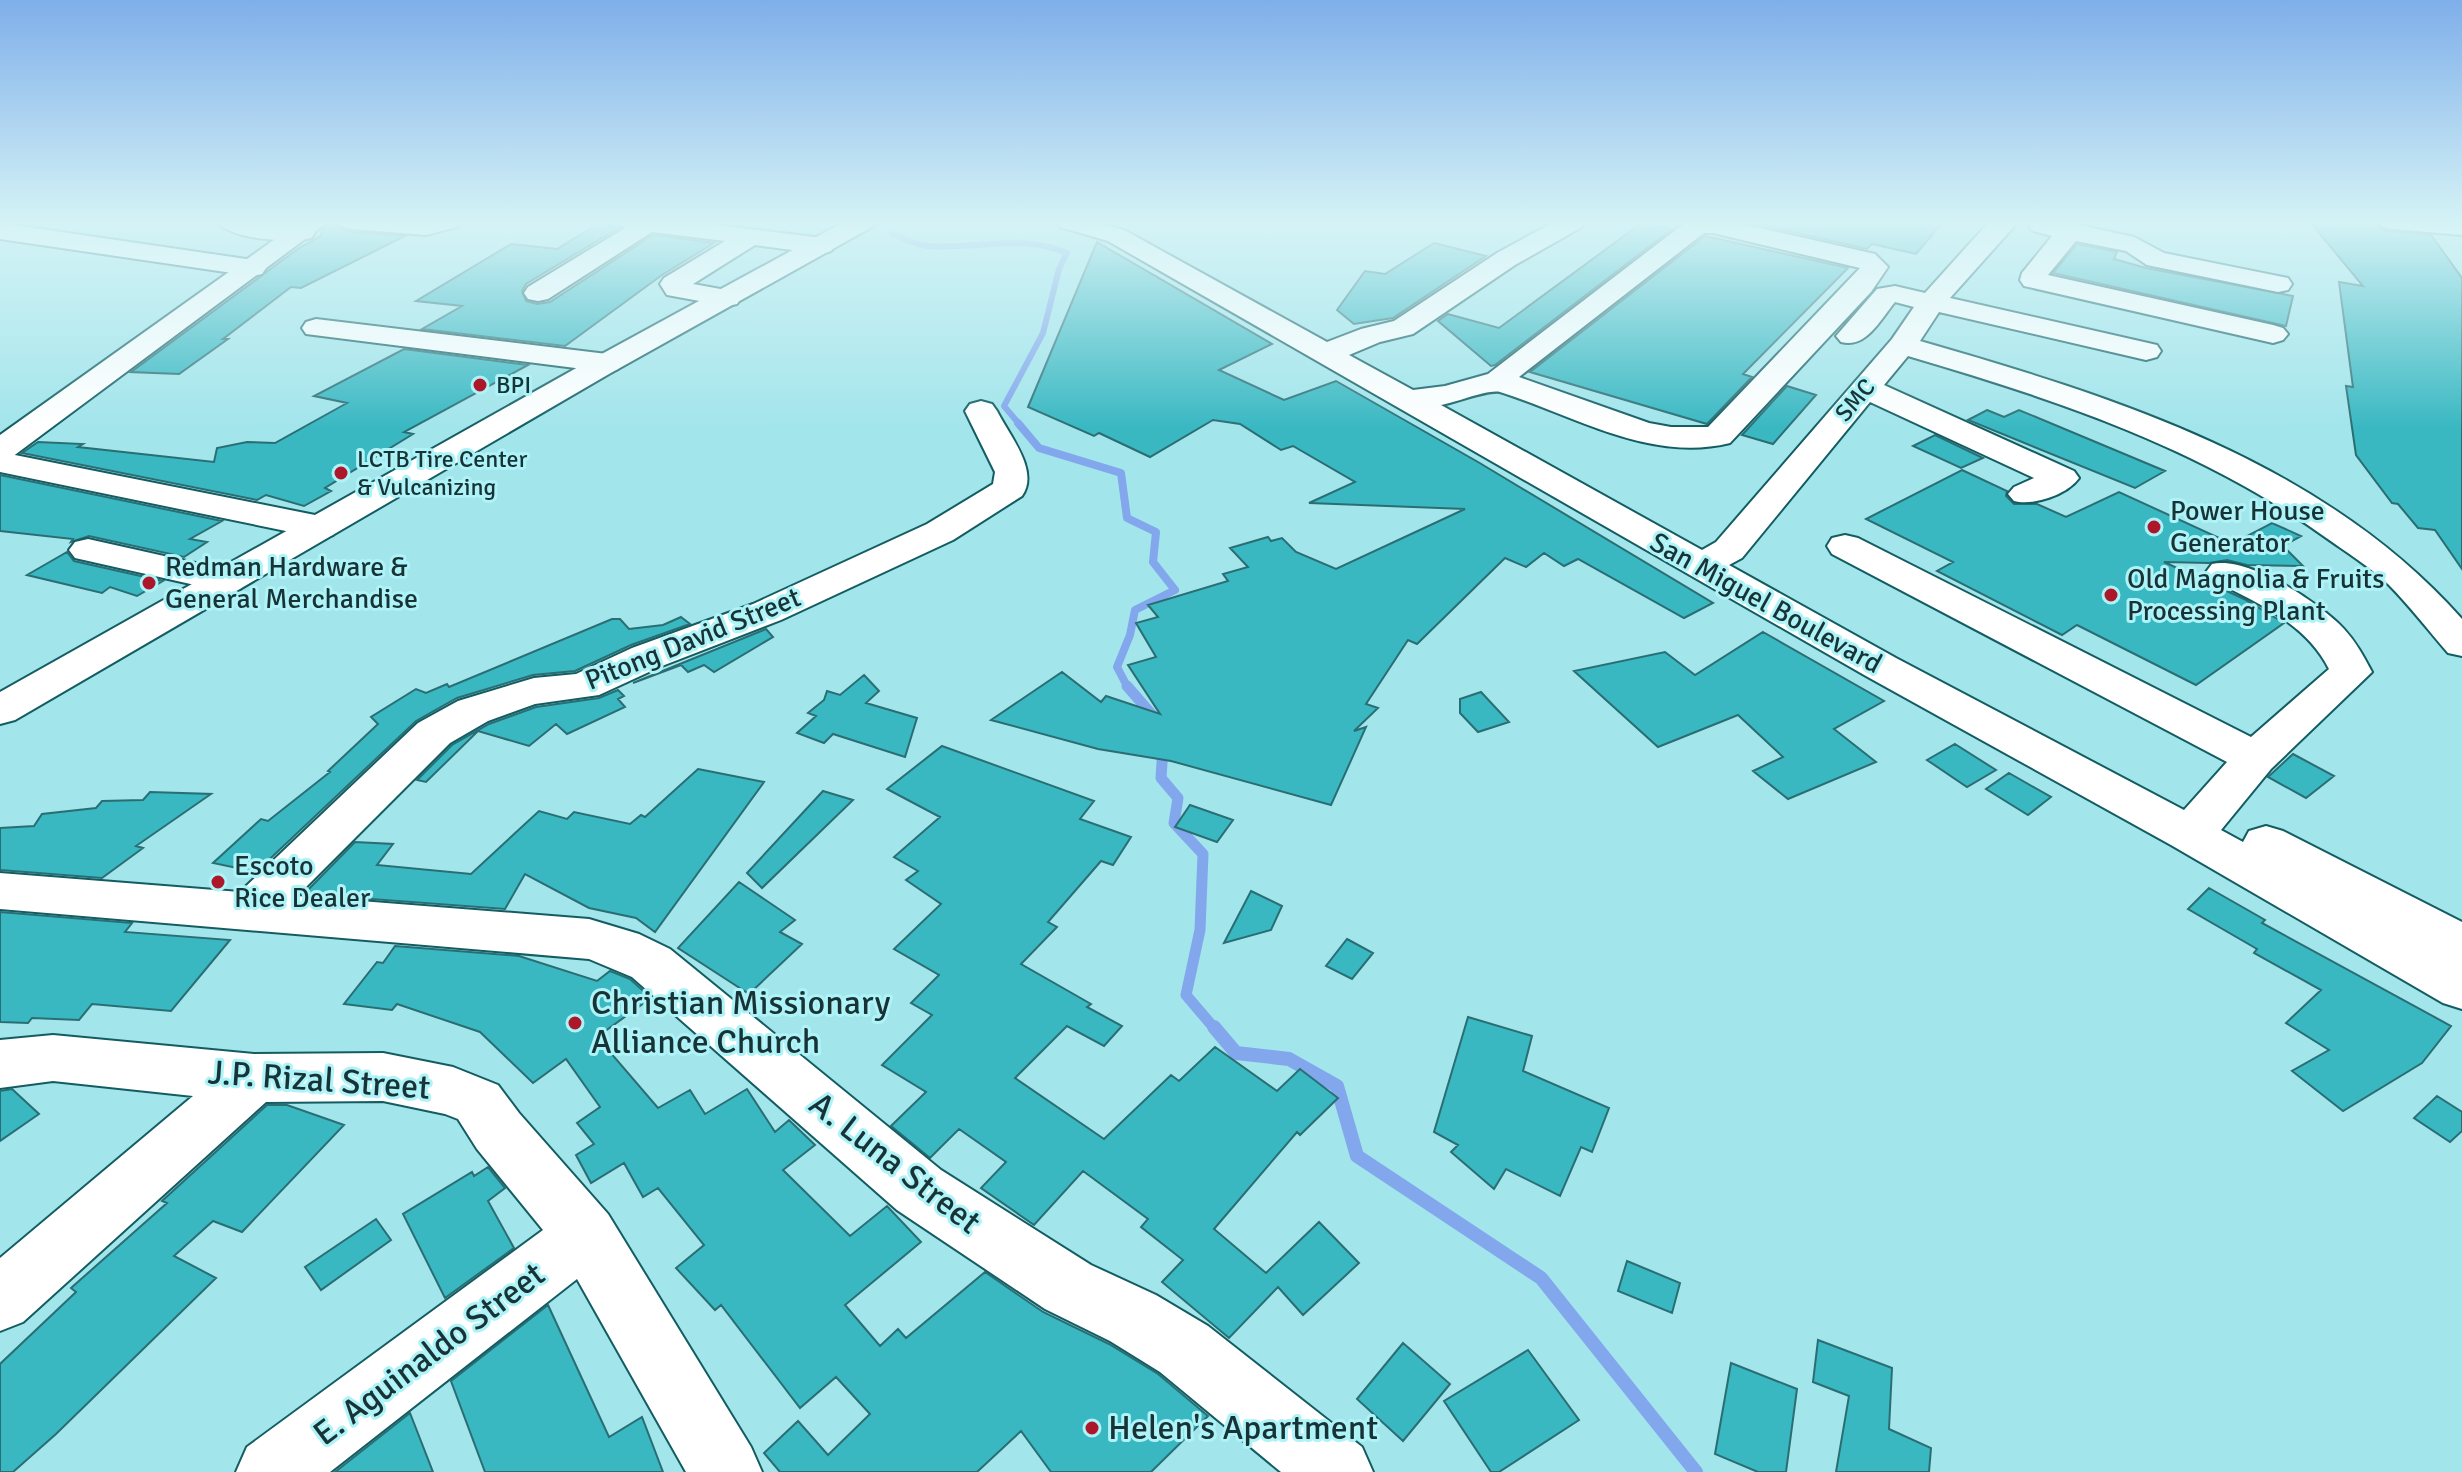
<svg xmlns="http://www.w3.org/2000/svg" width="2462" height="1472" font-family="Signika,sans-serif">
<rect width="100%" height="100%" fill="#a2e5eb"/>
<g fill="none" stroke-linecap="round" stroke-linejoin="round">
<path stroke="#83a7ec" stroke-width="6" d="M892,234C904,238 916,245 928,246C977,250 1020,233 1067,253L1059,269L1043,333L1004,406L1020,425"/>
<path stroke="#83a7ec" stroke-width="8" d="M1018,423L1039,448L1121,473L1127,518L1156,532L1153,562L1175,590L1135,610L1130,635L1117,667L1128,688"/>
<path stroke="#83a7ec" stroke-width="11" d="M1127,686L1154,717
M1163,747L1161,778L1178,798L1174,823L1203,854L1200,930L1186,995L1215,1029"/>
<path stroke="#83a7ec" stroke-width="14" d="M1214,1027L1236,1053L1289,1059L1337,1086L1357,1156L1541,1278L1696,1472"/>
</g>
<path fill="#39b8c2" stroke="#2a6e74" stroke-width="2" d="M331,222L351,232L405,236L301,288L291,287L223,339H228L179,374L131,372L299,248L321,236L322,230Z
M614,222L620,227L526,284L522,291L526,301L537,304L550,302L653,235L714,243L662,275L565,346L422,329L462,306L416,301L511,244L557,249L596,225L614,226Z
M1643,222L1672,229L1495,365L1491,366L1438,321L1448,314L1499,328Z
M1749,222H1943L1916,254L1872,244L1867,249Z
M2310,222H2377L2382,230L2431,235L2462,278V569L2435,530L2418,528L2398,504L2392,503L2356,455L2346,386L2353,387L2339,282L2363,286Z
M1705,236L1848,268L1743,374L1752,377L1707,424L1530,372Z
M1097,242L1272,344L1219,370L1284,400L1336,381L1478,462L1713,603L1684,618L1578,559L1564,566L1544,553L1526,567L1505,558L1417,644L1408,640L1366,704L1378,708L1354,731L1366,727L1331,805L1171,761L1098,749L991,720L1062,672L1101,702L1106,696L1160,714L1128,665L1156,657L1136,623L1158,617L1148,605L1228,581L1223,574L1248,567L1230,548L1268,537L1271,541L1282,538L1296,552L1336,569L1465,509L1309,503L1355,482L1293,446L1281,450L1240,424L1213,420L1150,457L1099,433L1094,436L1028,407Z
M1434,243L1486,256L1393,318L1354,324L1337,310L1365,271L1385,274Z
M2077,244L2117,252L2114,259L2146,268L2293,296L2286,326L2053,273Z
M404,349L528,365L404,432L413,434L325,488L331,491L304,506L266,495L257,500L22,453L38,442L83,444L78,447L214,462L217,448L247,442L275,443L347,403L314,396Z
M1787,386L1816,395L1773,444L1742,435Z
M1987,410L2004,417L2019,410L2165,471L2135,488L1968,420Z
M1935,435L1983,458L1961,468L1913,446Z
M1962,470L2007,491L2006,496L2014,504H2037L2066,517L2119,492L2232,544L2272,523L2301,536L2283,546L2303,566L2247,565L2227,560L2209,563L2164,562L2244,599L2284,623L2196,685L2077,625L2062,635L1937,571L1953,562L1866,519Z
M0,475L222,521L190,539L207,542L184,557L89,536L71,542L73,539L0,531Z
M67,552L74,561L163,581L137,596L110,587L102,593L27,575Z
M681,617L690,624L631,645L575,671L533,675L457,698L416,721L256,872L213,863L261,819L268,821L330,772L328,771L378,724L371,717L416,689L426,693L447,684L449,687L612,619H620L629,629L663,625Z
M766,629L773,637L714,672L704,665L688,672L681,665L633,683Z
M1763,632L1884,701L1834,729L1876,762L1788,799L1753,771L1783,757L1738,715L1658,747L1574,671L1665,652L1695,675Z
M864,675L879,691L866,703L917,718L905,757L833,734L824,743L797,733L816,716L808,713L824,700L827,691L840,695Z
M618,690L624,696L618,699L625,707L567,734L556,724L529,746L478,731L426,782L417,780L452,745L489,724L536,707L599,698Z
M1481,692L1509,722L1478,732L1460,713V699Z
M1955,744L1996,770L1967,787L1927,760Z
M942,746L1094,801L1080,819L1131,837L1113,865L1101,861L1048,922L1057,927L1021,964L1091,1004L1087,1007L1122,1026L1104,1046L1067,1026L1015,1078L1104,1139L1171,1075L1179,1081L1215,1047L1277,1091L1300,1069L1338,1098L1300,1135L1297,1132L1214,1229L1266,1273L1319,1222L1359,1263L1303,1315L1278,1287L1229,1338L1162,1282L1183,1260L1141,1227L1148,1219L1083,1171L1034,1225L981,1188L1006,1162L959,1129L930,1158L891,1126L926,1092L882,1065L932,1015L911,1003L939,975L894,949L941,904L906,880L918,871L894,857L940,817L887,789Z
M2293,754L2334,776L2306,798L2268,777Z
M698,769L764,782L655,932L636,918L589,908L525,874L505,909L304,894L355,842L393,844L377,865L471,874L539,811L567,819L574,812L630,824L641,815L645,817Z
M2009,773L2051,797L2028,815L1986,789Z
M823,791L853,800L762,888L747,873Z
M150,792L211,794L136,846L143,848L102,878L0,870V828L34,826L42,814L96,808L102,801L143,800Z
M1190,805L1233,820L1217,842L1175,827Z
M739,882L795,920L780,932L802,944L749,994L678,948Z
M2209,888L2265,920L2262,923L2451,1026L2422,1063L2343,1111L2292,1071L2329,1050L2286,1023L2321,990L2254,953L2257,949L2188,909Z
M1251,891L1282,906L1271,930L1224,943Z
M0,912L132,923L125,932L230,940L171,1011L92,1004L79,1020L32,1018L28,1023L0,1022Z
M1347,939L1373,953L1352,979L1326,966Z
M395,946L519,956L597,981L610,971L630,979L651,998L597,1037L658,1108L690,1090L705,1114L747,1089L775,1132L789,1120L815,1145L783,1170L850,1236L887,1206L921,1242L845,1305L880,1346L898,1329L906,1338L985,1272L1043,1312L1109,1344L1158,1374L1208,1416L1151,1472H1051L1021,1431L977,1472H780L764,1453L798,1421L828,1455L870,1414L836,1377L800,1408L721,1305L715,1310L676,1268L704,1245L658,1188L643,1197L624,1163L591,1183L576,1155L594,1144L577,1123L600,1107L566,1059L533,1083L480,1032L397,1004L392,1010L344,1004L377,962L383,963Z
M1468,1017L1532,1036L1523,1071L1609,1108L1592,1152L1581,1147L1560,1196L1506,1169L1494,1189L1451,1152L1458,1145L1434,1132Z
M12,1089L39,1114L0,1141V1091Z
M2437,1096L2462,1112V1131L2450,1142L2414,1118Z
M267,1105H287L344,1125L242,1232L213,1221L174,1256L216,1278L56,1434L13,1472H0V1364L76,1292L71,1288L167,1203L162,1201Z
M488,1167L505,1188L488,1201L514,1248L445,1298L403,1214L472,1172L474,1176Z
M376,1219L391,1240L321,1290L305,1267Z
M1627,1261L1680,1283L1672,1313L1618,1291Z
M548,1305L609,1437L642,1417L663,1472H485L451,1381Z
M1818,1340L1892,1368L1889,1429L1931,1448L1929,1472H1836L1849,1396L1813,1382Z
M1403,1343L1450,1384L1403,1441L1357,1399Z
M1528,1350L1579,1420L1499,1472H1491L1444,1401Z
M1731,1363L1797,1389L1786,1472H1758L1715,1454Z
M410,1413L433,1472H335Z"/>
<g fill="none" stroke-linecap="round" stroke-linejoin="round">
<defs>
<path id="minor" d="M218,222L302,225L311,228L315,233L311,238C291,243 231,240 218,222Z
M339,222H460L457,227L426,235L351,229L342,227Z
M620,222H694L822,238L831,241L835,246L831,251L822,254L755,245L693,284L737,292L741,298L737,304L727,306L667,295L660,284L664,278L725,241L652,232L548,299L538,301L528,299L524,293L528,287L625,228Z
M1057,222H1097L1126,231L1327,342L1361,329L1394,321L1497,253L1554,222H1585L1582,227L1515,265L1413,334L1380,342L1349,355L1413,390L1445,386L1488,374L1686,222H1734L1875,254L1888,267L1871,292L1730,443C1650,463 1573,415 1500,392C1488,389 1455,403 1441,405L1702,550L1716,542L1892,339L1914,307L1895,302C1880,320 1866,349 1841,342L1836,336L1877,289L1895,286L1925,293L1989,222H2018L1950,298L2157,345L2161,351L2157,357L2146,360L1939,312L1920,341C2115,397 2323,462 2462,619V656L2448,653C2428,630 2409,605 2388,584C2369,566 2346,552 2325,537C2199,447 2055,399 1908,356L1884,385L2074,471L2079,478C2067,495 2033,506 2014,501L2008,494L2014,487L2034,478L1870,402L1742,558L1729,565L1896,658L2184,810L2227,762L1832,554L1827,546L1832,538L1845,535L1858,538L2251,737L2329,669C2306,623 2256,602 2212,580L2206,572L2212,564C2247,555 2320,603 2344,629C2356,642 2364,657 2372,672L2271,769L2221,830L2243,842L2249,831L2266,826L2283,831L2462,922V1009L2443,1003L2171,845L1866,676L1108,241L1060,227ZM1704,233H1713L1860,268L1708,427H1671L1649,423L1519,377Z
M2032,222L2070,223L2134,237L2164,253L2288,278L2292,284L2288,290L2278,292L2147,265L2126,251L2076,241L2048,275L2273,325L2283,328L2288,334L2283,340L2273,343L2024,286L2020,280L2022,273L2052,236L2033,231L2029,226Z
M2380,222H2462V235L2392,229L2383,227Z
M0,223L253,260L262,262L266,268L262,274L253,276L0,239Z
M316,319L607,354L618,357L622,363L618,369L607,372L306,334L302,328L306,322Z
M981,401L992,404L997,411C1009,435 1040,471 1022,496L953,540L781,620L662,666L599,695L535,704L488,721L450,743L297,896L589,919L639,934L670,949L941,1170L1091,1265L1156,1295L1208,1326L1362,1447L1373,1472H1281L1160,1372L1110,1341L1045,1309L897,1210L632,977L589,959L0,909V873L240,892L418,723L458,701L534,678L576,674L632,648L753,604L927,524L993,484L995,472L965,411L970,404Z
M0,452L320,516L333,519L338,527L333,535L320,538L0,472Z
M88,539L240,573L245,581L240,589L226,592L75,558L69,550L75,542Z
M53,1035L254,1054L383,1053L453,1067L498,1085L519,1113L608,1214L751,1447L762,1472H686L577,1279L330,1472H236L247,1447L543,1230L477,1149L458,1119L445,1114L383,1101L266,1102L23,1322L0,1331V1258L193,1096L53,1081L0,1088V1040Z"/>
<path id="major" d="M299,222H328L12,457L0,460V435Z"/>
<path id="highway" d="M844,222H875L872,227L609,374L15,720L0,724V692L587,362Z"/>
</defs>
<use href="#minor" stroke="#135d62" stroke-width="4"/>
<use href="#major" stroke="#135d62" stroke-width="4"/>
<use href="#highway" stroke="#135d62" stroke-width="4"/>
<use href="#minor" fill="#fff" fill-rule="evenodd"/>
<use href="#major" fill="#fff" fill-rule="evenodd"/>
<use href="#highway" fill="#fff" fill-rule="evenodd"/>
</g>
<linearGradient id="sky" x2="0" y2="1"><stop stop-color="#7fafea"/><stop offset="0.52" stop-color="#d5f3f6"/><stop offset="1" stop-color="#d5f3f6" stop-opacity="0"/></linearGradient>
<rect width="2462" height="428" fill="url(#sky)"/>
<g fill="#ac1729" stroke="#aef3f8" stroke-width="3">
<circle cx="480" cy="385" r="8"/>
<circle cx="341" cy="473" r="8"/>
<circle cx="2154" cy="527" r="8"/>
<circle cx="149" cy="583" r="8"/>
<circle cx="2111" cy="595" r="8"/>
<circle cx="218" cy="882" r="8"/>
<circle cx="575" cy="1023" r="8"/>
<circle cx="1092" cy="1428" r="8"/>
</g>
<g text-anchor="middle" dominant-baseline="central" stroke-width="6" stroke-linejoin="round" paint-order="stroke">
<g font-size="24" fill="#173335" stroke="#aef3f8" text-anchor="start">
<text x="496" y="385">BPI</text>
<text x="357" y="459">LCTB Tire Center<tspan x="357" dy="28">&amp; Vulcanizing</tspan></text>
</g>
<g font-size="24" fill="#173335" stroke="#aef3f8">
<text transform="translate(1855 400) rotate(-50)">SMC</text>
</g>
<g font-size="28" fill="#173335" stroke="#aef3f8" text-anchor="start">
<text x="2170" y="511">Power House<tspan x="2170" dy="32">Generator</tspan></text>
<text x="165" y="567">Redman Hardware &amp;<tspan x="165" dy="32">General Merchandise</tspan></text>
<text x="2127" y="579">Old Magnolia &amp; Fruits<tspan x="2127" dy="32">Processing Plant</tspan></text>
<text x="234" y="866">Escoto<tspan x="234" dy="32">Rice Dealer</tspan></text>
</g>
<g font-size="28" fill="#173335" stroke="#aef3f8">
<text transform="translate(1766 603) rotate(29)">San Miguel Boulevard</text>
<text transform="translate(693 639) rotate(-22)">Pitong David Street</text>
</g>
<g font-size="34" fill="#173335" stroke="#aef3f8" text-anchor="start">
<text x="591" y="1003">Christian Missionary<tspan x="591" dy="39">Alliance Church</tspan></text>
<text x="1108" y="1428">Helen's Apartment</text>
</g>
<g font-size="34" fill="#173335" stroke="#aef3f8">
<text transform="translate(319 1080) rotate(4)">J.P. Rizal Street</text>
<text transform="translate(895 1163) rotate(38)">A. Luna Street</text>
<text transform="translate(429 1354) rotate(-37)">E. Aguinaldo Street</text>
</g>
</g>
</svg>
